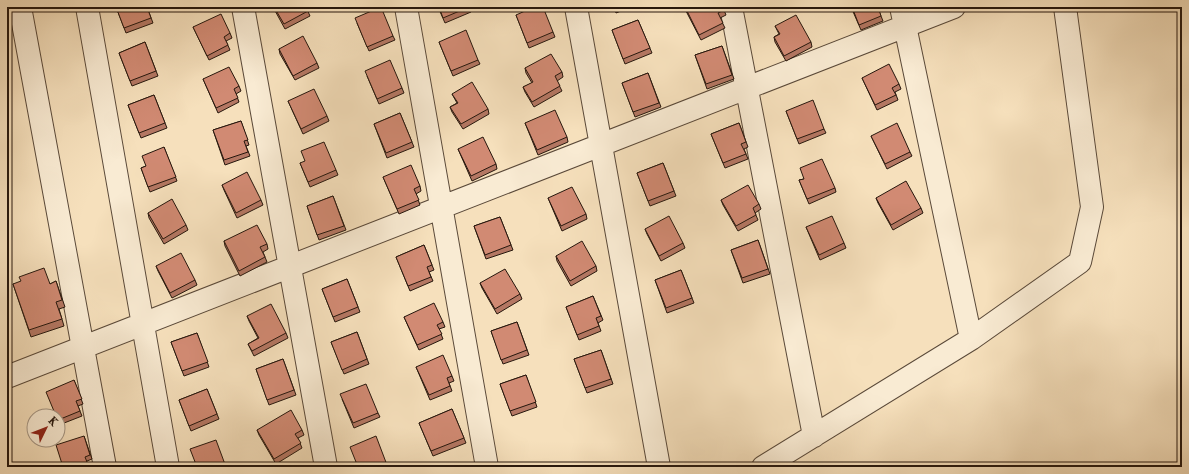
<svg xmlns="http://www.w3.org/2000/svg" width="1189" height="474" font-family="'IM FELL Double Pica',serif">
<rect width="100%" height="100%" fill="#f6e0bc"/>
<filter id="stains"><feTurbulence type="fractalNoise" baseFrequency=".005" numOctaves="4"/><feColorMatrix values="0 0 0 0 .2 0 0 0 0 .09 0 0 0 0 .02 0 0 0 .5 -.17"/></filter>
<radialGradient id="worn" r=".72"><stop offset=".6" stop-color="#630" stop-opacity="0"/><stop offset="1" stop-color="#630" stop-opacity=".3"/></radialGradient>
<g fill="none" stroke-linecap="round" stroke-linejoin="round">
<defs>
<path id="minor" d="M20,7L105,467
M87,7L168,467
M243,7L326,467
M406,7L487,467
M576,7L659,467
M731,7L814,436
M901,7L971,339
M7,377L954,7
M763,467L971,339L1080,262L1092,207L1065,7"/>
</defs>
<use href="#minor" stroke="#5a4939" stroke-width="24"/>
<use href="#minor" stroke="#f9ebd3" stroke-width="22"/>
</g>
<path fill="#b47763" stroke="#26170d" d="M116,7H147L153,23L126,33Z
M273,7H306L310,16L285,29Z
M438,7H469L471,12L445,23Z
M614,7H631L616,13Z
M685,7L724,10L726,15L720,18L725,28L701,40L686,11Z
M851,7H884V9L879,11L883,21L861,30Z
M516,15L553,32L555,37L529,48Z
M638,20L652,53L625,64L612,30Z
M357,23L393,36L395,40L369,51Z
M775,26L811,42L812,47L786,61L775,42L774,37L779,34Z
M193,27L230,33L232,38L226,41L230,50L209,60Z
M145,42L158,76L132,86L119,53Z
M439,42L478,60L480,64L453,76Z
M722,46L734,79L707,89L695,55Z
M279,49L317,63L319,68L295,80L280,54Z
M525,68L562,72L563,77L557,81L562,91L534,107L525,92L523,87L532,83L526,73Z
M648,73L661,107L635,117L622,83Z
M367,76L402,88L404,93L379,104Z
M862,78L899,84L901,89L895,92L898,100L877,110Z
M203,79L239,86L241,91L236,94L239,102L218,113Z
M452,94L488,109L489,114L463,129L452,112L450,107L457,103Z
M154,95L167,128L141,138L128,105Z
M288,101L327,116L329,121L303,134Z
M786,111L824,129L826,133L799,144Z
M400,113L414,147L387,158L374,124Z
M241,121L249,145L246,146L250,156L225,165L213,130Z
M525,123L567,137L568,142L538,155Z
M739,123L748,147L744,149L748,159L725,168L711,134Z
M871,136L910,152L912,156L887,169Z
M164,147L177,181L150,192L141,168L146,166Z
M458,149L496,164L497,169L472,181Z
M300,163L336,170L338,175L310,187Z
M663,163L676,196L650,206L637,173Z
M383,177L420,186L421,191L416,194L420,205L399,214Z
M804,179L835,188L836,192L809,204L799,180Z
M222,185L261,200L263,205L237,218L224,190Z
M333,196L346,230L319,240L307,206Z
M548,198L586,214L587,219L562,231Z
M876,198L921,208L923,213L893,230L878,203Z
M721,200L759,204L761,209L755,213L758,220L738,231L723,205Z
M148,213L186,225L188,230L164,244L149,218Z
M500,217L513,250L486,259L474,226Z
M806,227L844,243L846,248L820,260Z
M645,229L683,243L685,248L661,261L647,234Z
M758,240L770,274L743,283L731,250Z
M224,241L267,244L268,249L263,252L267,262L240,276L225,246Z
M424,245L434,270L429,272L433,281L410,291L396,257Z
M556,256L596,266L597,271L571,286L557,261Z
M156,266L195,280L197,285L172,298L158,271Z
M681,270L694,303L667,313L655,280Z
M347,279L360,312L335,322L322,289Z
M56,281L65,307L59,309L64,326L31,337L13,284H50Z
M480,283L520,294L522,299L497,314L482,288Z
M593,296L603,320L598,323L601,331L579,340L566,307Z
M247,316L286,333L288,338L254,356L248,344L258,338L249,321Z
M404,317L443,322L445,327L439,329L443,339L419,350Z
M517,322L529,355L503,364L491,331Z
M357,332L369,364L344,374L331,342Z
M197,333L209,367L184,376L171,342Z
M601,350L613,384L587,393L574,359Z
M283,359L296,395L269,405L256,369Z
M416,367L452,376L454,381L449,383L452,391L430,400Z
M526,375L537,407L512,416L500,384Z
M74,380L83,404L78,406L82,416L59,425L58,422V416Z
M207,389L219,419L191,431L179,400Z
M342,399L378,413L380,417L354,428Z
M452,409L466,443L433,456L419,423Z
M257,430H302L304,435L298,438L302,448L276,464L259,435Z
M7,433L11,444L7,446Z
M84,436L92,459L87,461L63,467Z"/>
<path fill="#d18a73" stroke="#26170d" d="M116,7H147L151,18L124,28Z
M274,7H306L308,11L284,24Z
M381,7L393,36L367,47L355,18Z
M439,7H469L443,18Z
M534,7H543L553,32L527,43L516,15Z
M685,7H723L724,10L718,13L723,23L699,35Z
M852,7H878L881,16L859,25Z
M221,14L230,33L224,37L228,45L207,56L193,27Z
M796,15L811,42L784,56L774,37L780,34L775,26Z
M638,20L650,48L623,59L612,30Z
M466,30L478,60L451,71L439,42Z
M303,36L317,63L293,76L279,49Z
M145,42L156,71L130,81L119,53Z
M722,46L732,75L706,84L695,55Z
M551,54L562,72L555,76L560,86L532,102L523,87L533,82L525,68Z
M390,60L402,88L377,99L365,71Z
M889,64L899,84L892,88L896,95L875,105L862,78Z
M229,67L239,86L234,89L238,98L216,108L203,79Z
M648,73L659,103L633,112L622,83Z
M472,82L488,109L461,124L450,107L458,103L452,94Z
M314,89L327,116L301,129L288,101Z
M154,95L165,123L139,133L128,105Z
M813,100L824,129L797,139L786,111Z
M555,110L567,137L537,150L525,123Z
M400,113L412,142L386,153L374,124Z
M241,121L248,140L244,141L248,152L224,160L213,130Z
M739,123L746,142L741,144L746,154L723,163L711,134Z
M897,123L910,152L885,164L871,136Z
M483,137L496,164L471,176L458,149Z
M324,142L336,170L308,182L300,163L305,161L301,151Z
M164,147L176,177L148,187L141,168L146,166L142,156Z
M822,159L835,188L807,199L799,180L804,179L800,168Z
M663,163L674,191L648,201L637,173Z
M411,165L420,186L414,189L419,200L397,209L383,177Z
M247,172L261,200L236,213L222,185Z
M906,181L921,208L891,225L876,198Z
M748,185L759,204L753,208L756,215L736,226L721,200Z
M572,187L586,214L561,226L548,198Z
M333,196L344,226L317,235L307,206Z
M172,199L186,225L163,239L148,213Z
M669,216L683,243L659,256L645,229Z
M832,216L844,243L819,255L806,227Z
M500,217L511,245L485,255L474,226Z
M257,225L267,244L260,247L265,257L239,271L224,241Z
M758,240L768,269L742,278L731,250Z
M582,241L596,266L570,281L556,256Z
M424,245L432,265L427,267L431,277L408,286L396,257Z
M181,253L195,280L170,293L156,266Z
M44,268L50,284L56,281L62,300L56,302L62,319L29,330L13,284L21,281L19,277Z
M505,269L520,294L495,309L480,283Z
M681,270L692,298L666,308L655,280Z
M347,279L358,307L333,317L322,289Z
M593,296L601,316L596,318L599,326L577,335L566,307Z
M434,303L443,322L437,325L442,334L417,345L404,317Z
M271,304L286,333L252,351L248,344L259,338L247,316Z
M517,322L527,350L501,360L491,331Z
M357,332L367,359L342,370L331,342Z
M197,333L208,362L182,371L171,342Z
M601,350L611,379L585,388L574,359Z
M443,355L452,376L447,378L450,386L429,395L416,367Z
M283,359L294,390L267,400L256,369Z
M526,375L536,402L510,411L500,384Z
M74,380L82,399L76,401L80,411L58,420V416H56L46,392Z
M366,384L378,413L353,423L340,394Z
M207,389L217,414L189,426L179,400Z
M452,409L464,438L431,451L419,423Z
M291,410L302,430L295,434L301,443L274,459L257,430Z
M7,433L10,439L7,440Z
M84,436L90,455L85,457L89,467H63L56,445Z
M376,436L387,465L382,467H358L350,447Z
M216,440L226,467H197L190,449Z
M302,464L303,467H295Z"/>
<rect width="1189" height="474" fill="none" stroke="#f6e0bc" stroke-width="24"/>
<rect x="8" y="8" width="1173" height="458" fill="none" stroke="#26170d" stroke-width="2"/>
<rect x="12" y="12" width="1165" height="450" fill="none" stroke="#26170d"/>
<g transform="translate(46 428) rotate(47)"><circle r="19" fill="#f9ebd3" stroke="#a59684"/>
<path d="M0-3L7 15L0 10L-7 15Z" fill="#8f2418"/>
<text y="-6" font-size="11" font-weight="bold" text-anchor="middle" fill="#26170d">K</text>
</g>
<rect width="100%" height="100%" filter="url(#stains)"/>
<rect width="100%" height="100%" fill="url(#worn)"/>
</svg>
